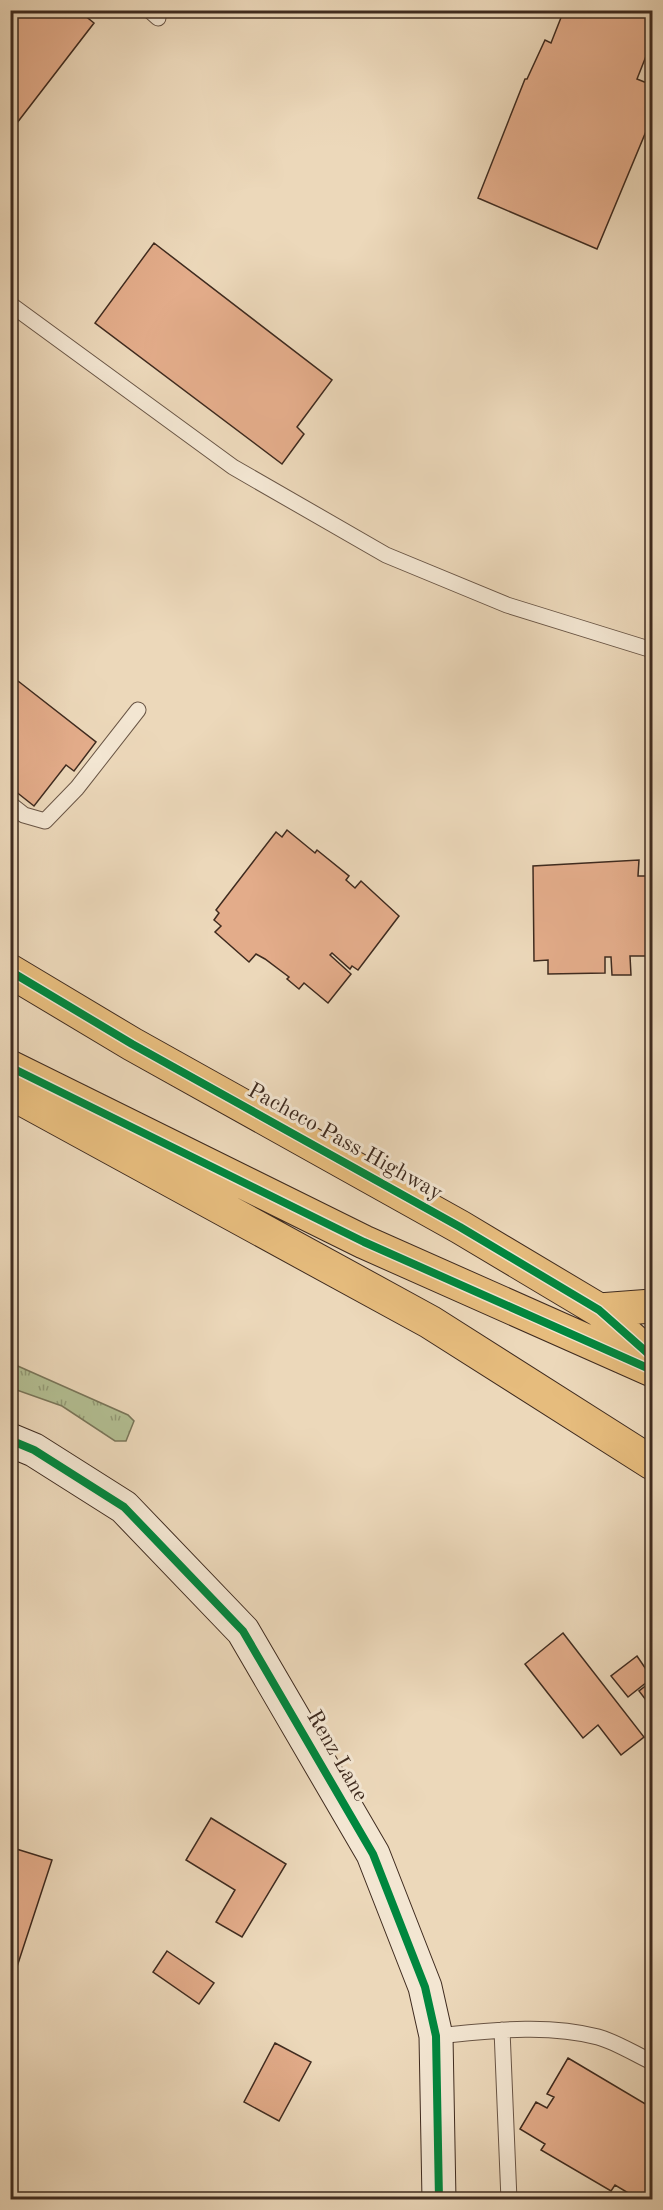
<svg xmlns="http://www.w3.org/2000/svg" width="663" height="2210" font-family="'Old Standard TT',serif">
<defs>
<pattern id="grass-tufts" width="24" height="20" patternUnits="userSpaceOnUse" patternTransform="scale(1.5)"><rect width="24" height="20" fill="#b3bf93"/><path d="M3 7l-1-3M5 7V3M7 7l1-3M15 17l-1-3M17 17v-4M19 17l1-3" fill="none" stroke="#939b77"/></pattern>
</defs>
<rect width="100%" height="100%" fill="#ecd8ba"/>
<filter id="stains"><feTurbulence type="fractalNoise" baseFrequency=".00333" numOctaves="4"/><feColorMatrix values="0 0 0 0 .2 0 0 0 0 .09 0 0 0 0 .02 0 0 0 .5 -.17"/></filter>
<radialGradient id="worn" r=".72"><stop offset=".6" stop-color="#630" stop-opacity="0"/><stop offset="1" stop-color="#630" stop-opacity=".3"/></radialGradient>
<path fill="url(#grass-tufts)" stroke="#797559" stroke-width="1.5" d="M11,1363L128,1415L134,1421L126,1441H115L62,1406L11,1388Z"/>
<path fill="#e3ac8a" stroke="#3f2b1f" stroke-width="1.5" d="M10,10H86L83,14L94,23L10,132Z
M564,10H652V41L637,79L652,85V117L597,249L478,198L525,79H527L545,40L551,43Z
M154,243L332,380L297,427L304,434L282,464L95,323Z
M18,681L96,742L74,771L66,765L34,806L10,787V692Z
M287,830L315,853L317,850L349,876L346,880L355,888L361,881L399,916L358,970L352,966L350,969L332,953L330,955L351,974L328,1003L304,983L299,989L287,979L289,977L265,959L256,954L249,962L215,932L221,926L214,920L219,913L216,910L276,832L282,837Z
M639,860L638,876H652V956H630L631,975H612L611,957H605V973L548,974V960L534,961L533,866Z
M563,1633L644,1737L621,1755L598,1725L583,1738L525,1664Z
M637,1656L652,1678L628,1697L611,1676Z
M652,1681V1708L639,1691Z
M211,1818L286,1864L242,1937L216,1922L235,1890L186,1860Z
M10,1847L52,1860L10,1988Z
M167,1951L214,1983L199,2004L153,1972Z
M275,2043L311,2062L279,2121L244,2102Z
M568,2058L647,2105L652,2096V2200H640L615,2185L611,2191L541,2150L545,2144L520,2129L536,2102L547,2108L554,2097L547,2094Z"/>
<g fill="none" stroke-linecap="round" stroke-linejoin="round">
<defs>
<path id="lane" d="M149,10L158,18
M10,304L233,467L386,555L507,605L652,650
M10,804L24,815L45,821L77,788L138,710
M502,2030L509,2200
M436,2036C488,2031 546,2023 598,2037C616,2042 635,2054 652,2062"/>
<path id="secondary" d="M10,1440L34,1450L124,1507L243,1631L373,1854L425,1987L436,2036L439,2200"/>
<path id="highway" d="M10,971L132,1044L460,1227L599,1310L652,1357
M10,1067L364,1242L652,1370
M10,1089L22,1099L430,1322L652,1463
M599,1310L652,1306"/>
</defs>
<use href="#lane" stroke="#6a5646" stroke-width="17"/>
<use href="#secondary" stroke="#3f2b1f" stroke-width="35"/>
<use href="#highway" stroke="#3f2b1f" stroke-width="35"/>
<use href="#lane" stroke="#f3e6d2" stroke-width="15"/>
<use href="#secondary" stroke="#f3e6d2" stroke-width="33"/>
<use href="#highway" stroke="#e6bc7d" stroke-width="33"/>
<defs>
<path id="cycleway" d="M10,971L132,1044L460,1227L599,1310L652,1357
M10,1067L364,1242L652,1370
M10,1440L34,1450L124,1507L243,1631L373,1854L425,1987L436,2036L439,2200"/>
</defs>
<use href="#cycleway" stroke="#f3e6d2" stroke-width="11"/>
<use href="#cycleway" stroke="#00873e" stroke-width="8"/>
</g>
<g text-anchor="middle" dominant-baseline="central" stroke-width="6" stroke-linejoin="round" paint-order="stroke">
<g font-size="22" fill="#3f2b1f" stroke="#f3e6d2">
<text transform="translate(345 1142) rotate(29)">Pacheco Pass Highway</text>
<text transform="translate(337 1756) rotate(60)">Renz Lane</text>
</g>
</g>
<rect width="663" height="2210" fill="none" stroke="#ecd8ba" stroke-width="36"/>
<rect x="12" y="12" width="639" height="2186" fill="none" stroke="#3f2b1f" stroke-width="3"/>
<rect x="18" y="18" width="627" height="2174" fill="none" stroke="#3f2b1f" stroke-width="1.5"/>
<rect width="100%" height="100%" filter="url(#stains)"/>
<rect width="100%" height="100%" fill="url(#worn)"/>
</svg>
